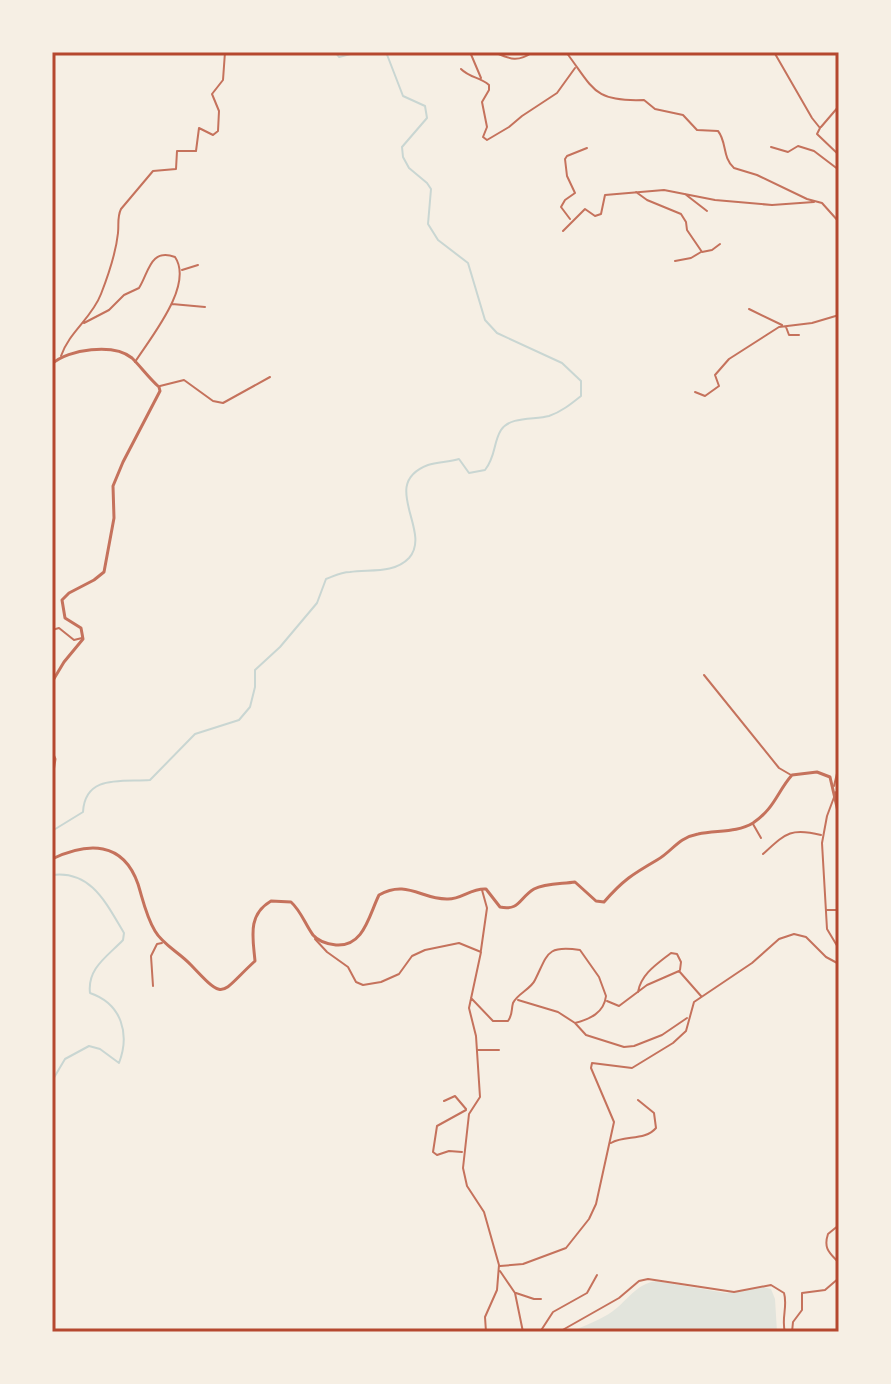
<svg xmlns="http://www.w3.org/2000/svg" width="891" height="1384" font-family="'Sofia Sans Condensed',sans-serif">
<rect width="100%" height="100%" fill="#f6efe4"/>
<path fill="#e2e4dc" d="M656,1281L726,1293L763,1287L771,1289L775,1299L777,1332H571C585,1325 601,1320 613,1311C628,1300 636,1284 656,1281Z"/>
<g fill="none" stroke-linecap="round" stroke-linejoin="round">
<path stroke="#c9d6d2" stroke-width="2" d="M335,52L339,57L358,52
M52,831L83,812C85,774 122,782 150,780L195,734L239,720L250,707L255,687V670L280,647L317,603L326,579C334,576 341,572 350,572C369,569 394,574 409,558C433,531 378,484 428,465C437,462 449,462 459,459L469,473L485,470C496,456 493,443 501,430C510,416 535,420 549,416C561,412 571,404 581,396V381L562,363L497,333L485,320L468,263L438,240L428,224L431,189L427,183L409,168L403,157L402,147L427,118L425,106L403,96L386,52
M52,875C91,870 106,903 124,933L123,940C108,956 87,968 90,993C122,1004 130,1034 119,1063L100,1049L89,1046L65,1059L52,1081"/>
<path stroke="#c5725c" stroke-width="2" d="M470,52L481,78
M494,52C510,59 517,63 533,52
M566,52C594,89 593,102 644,100L655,109L683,115L697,130L718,131C727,142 722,157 734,168L757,175L807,199L822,203L839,222
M774,52L812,118L820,128L817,134L839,155
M461,69C470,78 480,77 489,85V90L482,102L487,127L483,137L487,140L509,127L522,116L557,93L575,68
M821,127L839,106
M771,147L788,152L798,146L814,151L839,170
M636,192L647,200L681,214L686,222L687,230L702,252L712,250L720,244
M685,194L707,211
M570,219L561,207L565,200L575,193L567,176L565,159L567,156L587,148
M563,231L585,209L595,216L601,214L605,195L664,190L715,200L772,205L814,202
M675,261L691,258L701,252
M182,270L198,265
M172,304L205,307
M749,309L782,325
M84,323L109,310L124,295L139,288C149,272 150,248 175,257C194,285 151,337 135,362
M786,327L789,335H799
M61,356C69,332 92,318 101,294C108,276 116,252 118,233C119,224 117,217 121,209L153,171L176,169L177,151H196L199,128L213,135L218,131L219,111L212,94L223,80L225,52
M160,386L184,380L213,401L223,403L270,377
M695,392L705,396L719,386L715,375L729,359L779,327L812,323L839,315
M52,630L59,628L74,640L82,638
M704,675L779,768L791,775
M834,786L839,765
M836,792L827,816L822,843L827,929L839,949
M753,824L761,838
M763,854C785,834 790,827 821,835
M826,910H839
M315,939L327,952L348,967L356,982L363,985L381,982L399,974L412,956L425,950L459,943L481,952L469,1008L476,1036L480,1097L469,1114L463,1168L467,1186L484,1212L499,1265L497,1290L485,1317L486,1332
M481,950L487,908L482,890
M153,986L151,956L157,944L162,943
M638,992C641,974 657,964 671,953L677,954L681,962L680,970
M471,998L493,1021H508C513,1014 511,1010 513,1003C517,994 531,989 535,980C548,954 546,945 580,950L599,977L606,996C604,1013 590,1019 575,1023
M518,1000L558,1012L575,1023L586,1035L624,1047L634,1046L662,1035L687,1018
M607,1001L619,1006L647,985L679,971L701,996
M477,1050H499
M444,1101L455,1096L466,1109
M611,1143C625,1135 645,1141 656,1128L654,1113L638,1100
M462,1152L449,1151L437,1155L433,1152L437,1126L466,1110
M839,1225L828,1234C823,1249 830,1253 839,1263
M500,1266L523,1264L566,1248L589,1219L596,1204L614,1122L591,1068L592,1063L632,1068L673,1043L686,1031L694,1002L752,963L779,939L794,934L806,937L826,957L839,964
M500,1271L515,1293L523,1332
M516,1293L534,1299H541
M540,1332L553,1312L587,1293L597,1275
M559,1332L619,1298L639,1281L648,1279L734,1292L771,1285L784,1293C788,1306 781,1319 785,1332
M792,1332L793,1322L802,1310V1293L825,1290L839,1278"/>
<path stroke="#c5725c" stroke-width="3" d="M52,364C68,349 114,343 132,358C141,367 149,378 159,387L160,391L123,462L113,486L114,518L104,572L94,580L69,593L62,600L65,618L81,628L83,639L64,662L52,682
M52,752L55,759L52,778
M52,859C88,842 123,841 138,884C143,900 146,916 155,931C163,945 179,952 191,965C226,1002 219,994 255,961C253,938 247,915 271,901L291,902C301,911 305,924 313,935C318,941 327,944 336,945C364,947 369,915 379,895C407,879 422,900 448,899C462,899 471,888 486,889L500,907C520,911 519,898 534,889C545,883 562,884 575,882L596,901L604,902C623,880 633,874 657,860C673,851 677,838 698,834C716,830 737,833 753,823C775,808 777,792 792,775L817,772L830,777L839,816"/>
</g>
<rect width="891" height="1384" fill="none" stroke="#f6efe4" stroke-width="108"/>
<rect x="54" y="54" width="783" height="1276" fill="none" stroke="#b5482f" stroke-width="3"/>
</svg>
